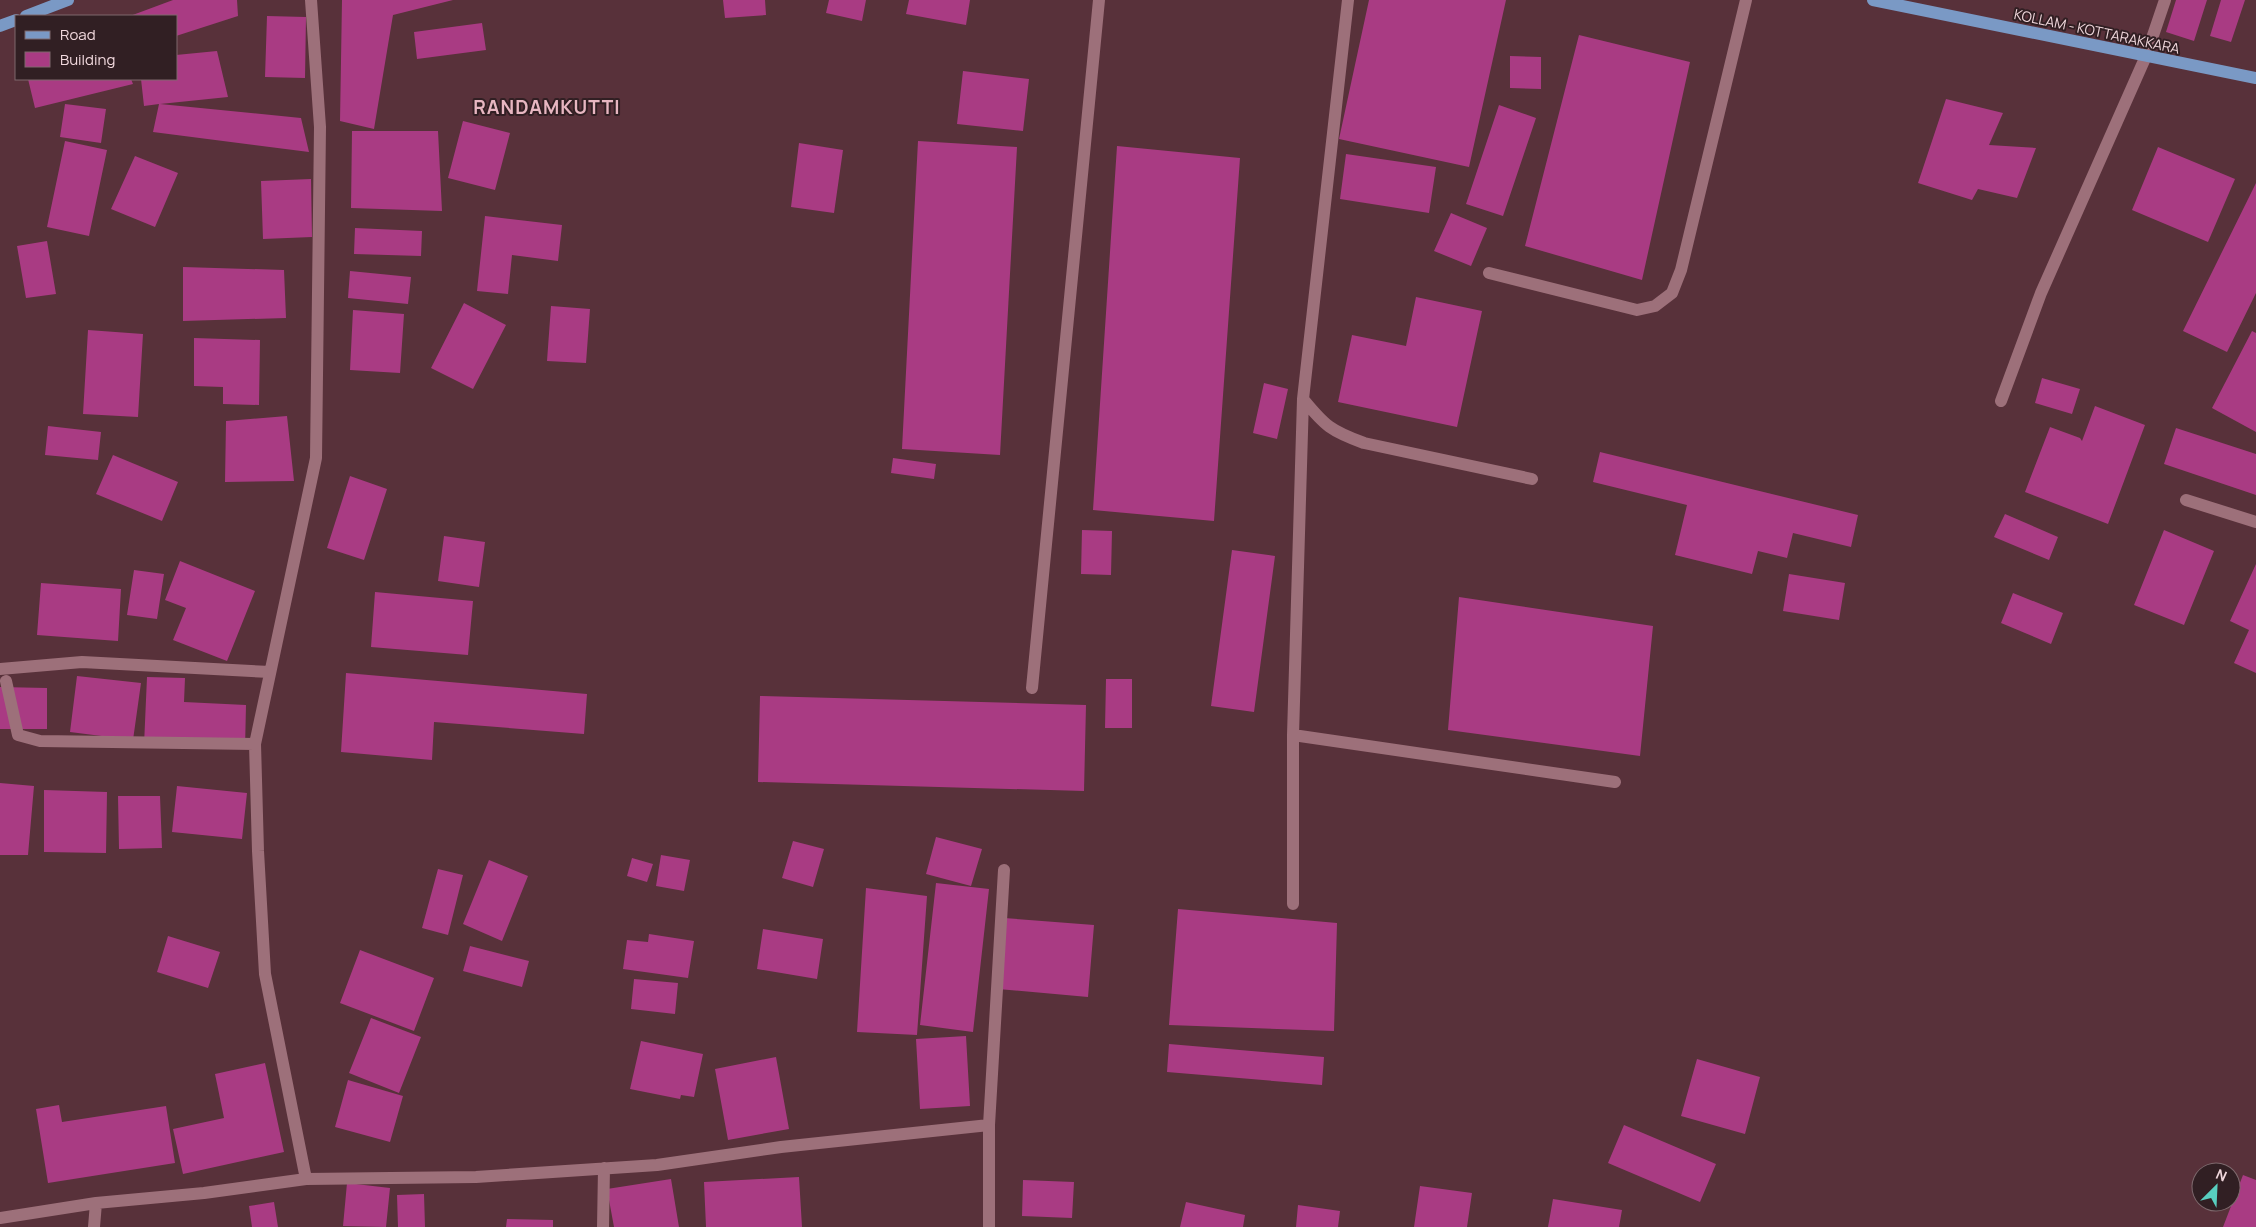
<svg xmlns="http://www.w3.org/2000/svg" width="2256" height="1227" font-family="Manrope,sans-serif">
<rect width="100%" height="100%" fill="#58313a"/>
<path fill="#a93b83" d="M173,0H237L238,16L176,36V16H130Z
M342,0H453L393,15L374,129L340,121Z
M723,0H765L766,15L725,18Z
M829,0H866L862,21L826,13Z
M909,0H970L966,25L906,14Z
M1369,0H1506L1469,167L1339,139Z
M2176,0H2207L2194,41L2166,32Z
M2221,0H2245L2231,42L2210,36Z
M267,16L306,17L305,78L265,77Z
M482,23L486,50L417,59L414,32Z
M1579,35L1690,62L1642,280L1525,246Z
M217,51L228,97L160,104L301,118L309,152L153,132L159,104L144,106L141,79H176V55Z
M1510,56L1541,57V89L1510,88Z
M963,71L1029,79L1023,131L957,124Z
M28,79H131L133,84L35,108Z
M1946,99L2003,113L1989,145L2036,148L2017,198L1978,189L1972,200L1918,183Z
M65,104L106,109L101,143L60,137Z
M1499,105L1536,118L1503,216L1466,204Z
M463,121L510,133L495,190L448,178Z
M352,131H438L442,211L351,208Z
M65,141L107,150L89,236L47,227Z
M918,141L1017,147L1000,455L902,449Z
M799,143L843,150L834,213L791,207Z
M1117,146L1240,158L1214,521L1093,510Z
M2158,147L2235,179L2208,242L2132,210Z
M1346,154L1436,167L1429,213L1340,199Z
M135,156L178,173L155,227L111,209Z
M311,179L312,237L263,239L261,181Z
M2256,183V293L2227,352L2183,331Z
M1451,213L1487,228L1471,266L1434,251Z
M485,216L562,225L558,261L512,255L508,294L477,291Z
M355,228L422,231L421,256L354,254Z
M47,241L56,294L26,298L17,246Z
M183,267L284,270L286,318L183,321Z
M350,271L411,277L408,304L348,298Z
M1416,297L1482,311L1457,427L1338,402L1352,335L1406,346Z
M464,303L506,325L473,389L431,368Z
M551,306L590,309L586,363L547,361Z
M353,310L404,314L400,373L350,370Z
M88,330L143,334L138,417L83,414Z
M2252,331L2256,333V432L2212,408Z
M194,338L260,340L259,405L223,404V387L194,386Z
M2042,378L2080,389L2072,414L2035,403Z
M1264,383L1288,389L1277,439L1253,433Z
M2095,406L2145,425L2108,524L2025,492L2050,427L2080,438L2082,441Z
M287,416L294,481L225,482L226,421Z
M48,426L101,432L98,460L45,455Z
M2176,428L2256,454V495L2164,464Z
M1600,452L1858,515L1851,547L1793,533L1787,558L1758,551L1752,574L1675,555L1687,505L1593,482Z
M113,455L178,482L162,521L96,494Z
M893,458L936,464L934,479L891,473Z
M350,476L387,489L364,560L327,548Z
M2005,514L2058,537L2049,560L1994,537Z
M1082,530L1112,531L1111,575L1081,574Z
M2164,530L2214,551L2184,625L2134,605Z
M444,536L485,542L479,587L438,581Z
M1232,550L1275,556L1254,712L1211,706Z
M180,561L255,591L227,661L173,640L186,608L165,600Z
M2256,564V673L2234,663L2249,630L2230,621Z
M134,570L164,574L157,619L127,615Z
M1789,574L1845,583L1839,620L1783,611Z
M41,583L121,589L118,641L37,635Z
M375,592L473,601L468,655L371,647Z
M2013,593L2063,613L2051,644L2001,623Z
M1459,597L1653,626L1640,756L1448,730Z
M346,673L587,694L584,734L434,722L432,760L341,752Z
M77,676L141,683L133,740L70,732Z
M147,677L185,678L184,702L246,705L245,749L144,745Z
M1106,679H1132V728H1105Z
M0,687L47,688V729H0Z
M760,696L1086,705L1084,791L758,782Z
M0,783L34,786L28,855H0Z
M177,786L247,793L242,839L172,832Z
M44,790L107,792L106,853L44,852Z
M118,796H160L162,848L119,849Z
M936,837L982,849L971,886L926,874Z
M793,841L824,849L813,887L782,878Z
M661,855L690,860L684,891L656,886Z
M632,858L653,864L647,882L627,876Z
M489,860L528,876L502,941L463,924Z
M438,869L463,875L448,935L422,928Z
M936,883L989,889L973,1032L920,1025Z
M866,888L927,896L917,1035L857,1032Z
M1178,909L1337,923L1334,1031L1169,1025Z
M1004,918L1094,925L1088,997L998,989Z
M763,929L823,939L817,979L757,969Z
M649,934L694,941L688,978L623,969L627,940L648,942Z
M168,936L220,952L208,988L157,972Z
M470,946L529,961L522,987L463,971Z
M360,950L434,978L414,1031L340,1003Z
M634,979L678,983L675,1014L631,1009Z
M371,1018L421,1037L399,1093L349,1073Z
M966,1036L970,1106L920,1109L916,1039Z
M641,1041L703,1054L694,1097L681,1095L680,1099L630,1089Z
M1169,1044L1324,1057L1322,1085L1167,1072Z
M776,1057L789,1129L728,1140L715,1069Z
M1697,1059L1760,1077L1745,1134L1681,1116Z
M265,1063L284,1152L183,1174L173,1129L224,1118L215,1074Z
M348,1080L403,1096L390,1142L335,1127Z
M59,1105L62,1122L166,1106L175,1163L48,1183L36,1109Z
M1624,1125L1716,1164L1700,1202L1608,1163Z
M2243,1175L2256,1180V1227H2223Z
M799,1177L802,1227H706L704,1182Z
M671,1179L679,1227H614L607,1189Z
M1023,1180L1074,1182L1072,1218L1022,1216Z
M347,1183L390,1188L386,1227L343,1226Z
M1420,1186L1472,1193L1467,1227H1414Z
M424,1194L425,1227H398L397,1195Z
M1553,1199L1622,1210L1619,1227H1548Z
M274,1202L278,1227H252L249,1206Z
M1186,1202L1245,1215L1243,1227H1180Z
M1298,1205L1340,1211L1338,1227H1296Z
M507,1219L553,1220V1227H506Z"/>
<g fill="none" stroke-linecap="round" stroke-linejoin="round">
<path stroke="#9d707a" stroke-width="12" d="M1489,273L1637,310L1655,306L1672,293L1681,270L1746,0
M1303,399C1325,426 1331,431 1364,443L1532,479
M2001,401L2041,293L2146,56
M2186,500L2256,522
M1032,688L1099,0
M1293,735L1615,782
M1293,904V735L1303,399L1348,0"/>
<path stroke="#9d707a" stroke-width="12" d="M2146,56L2165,0
M0,669L82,662L270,672
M6,681L18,735L40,741L255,744
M306,1179L265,974L258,851L255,744L316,458L320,127L311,0
M0,1218L96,1203L204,1193L306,1179L476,1177L657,1165L781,1147L989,1125
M94,1227L96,1203
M603,1227L604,1168
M989,1227V1125L1004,870"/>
<path stroke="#7a99c5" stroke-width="12" d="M1873,0L2256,78
M26,16L68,0
M0,26L16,20"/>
</g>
<g text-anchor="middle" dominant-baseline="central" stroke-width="4" stroke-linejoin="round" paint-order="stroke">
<g font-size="14" fill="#f1d8dd" stroke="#311f23">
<text transform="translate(2097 31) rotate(12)">KOLLAM - KOTTARAKKARA</text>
</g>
<g font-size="19" font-weight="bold" letter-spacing="1" fill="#e7b6c1" stroke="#311f23">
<text x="547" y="107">RANDAMKUTTI</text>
</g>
</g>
<rect x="15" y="15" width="162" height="65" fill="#311f23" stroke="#7e696d"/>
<rect x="25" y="31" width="25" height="8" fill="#7a99c5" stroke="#7e696d"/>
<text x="60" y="40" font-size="15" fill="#f1d8dd">Road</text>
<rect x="25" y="52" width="25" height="15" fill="#a93b83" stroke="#7e696d"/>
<text x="60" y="65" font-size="15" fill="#f1d8dd">Building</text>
<g transform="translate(2216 1187) rotate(24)"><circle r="24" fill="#311f23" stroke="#7e696d"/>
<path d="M0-4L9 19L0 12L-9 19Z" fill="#58cebf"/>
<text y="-8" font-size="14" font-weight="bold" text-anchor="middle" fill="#f1d8dd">N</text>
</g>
</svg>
